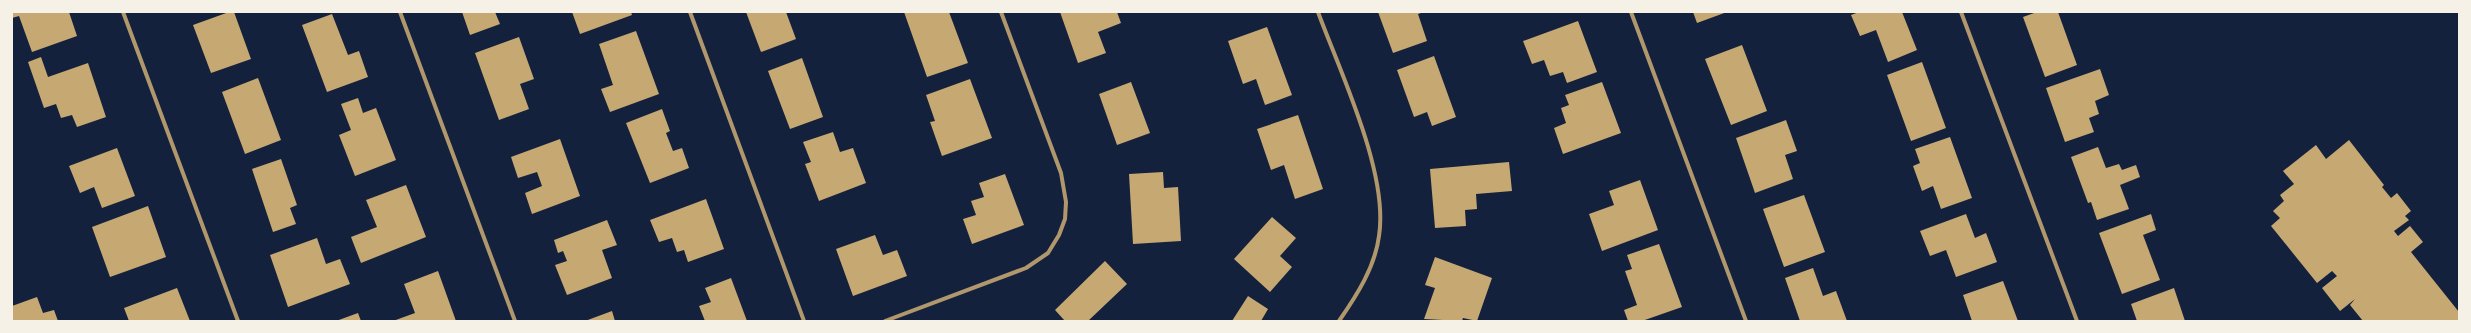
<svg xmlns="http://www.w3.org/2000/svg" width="2471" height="333" font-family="Spectral,serif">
<rect width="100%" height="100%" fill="#14213d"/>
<path fill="#c6a872" d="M12,12H69L77,36L32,52L19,16L12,18Z
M229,12H234L251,59L211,73L193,25Z
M462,12H495L500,24L470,35Z
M572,12H631L632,15L580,34Z
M746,12H786L796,39L761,52Z
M904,12H949L968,63L927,77Z
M1060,12H1117L1121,23L1098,32L1106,53L1078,63Z
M1378,12H1424L1418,14L1427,41L1393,53Z
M1693,12H1727L1697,23Z
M1859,12H1902L1917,50L1888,62L1876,30L1860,36L1851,15Z
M2037,12H2058L2077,65L2045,77L2023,17Z
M332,14L348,55L359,51L368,77L327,92L302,25Z
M1578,21L1597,72L1567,83L1563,72L1550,76L1544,60L1532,64L1523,41Z
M1267,27L1292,95L1265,105L1256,79L1243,84L1228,41Z
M636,31L659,94L610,112L601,89L613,85L599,44Z
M519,37L534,79L520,84L529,109L499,120L475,53Z
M1742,45L1767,111L1731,125L1705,59Z
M1434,56L1456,117L1432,126L1427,112L1414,117L1397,70Z
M41,57L48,77L88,63L106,117L77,127L72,115L61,118L56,104L44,108L28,62Z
M802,58L823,117L790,129L768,71Z
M1922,62L1946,128L1911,141L1887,75Z
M2100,69L2109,95L2095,101L2099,114L2089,118L2094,132L2065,142L2046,88Z
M258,78L281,140L245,154L222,92Z
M970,79L992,138L942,156L930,122L935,121L926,95Z
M1131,82L1150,133L1117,145L1099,94Z
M1602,82L1621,133L1563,154L1554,128L1566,123L1561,108L1569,105L1565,95Z
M358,98L363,113L376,108L396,160L355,176L339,135L351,130L341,104Z
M662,109L670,131L666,133L673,151L682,148L689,168L650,183L626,123Z
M1298,115L1323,189L1295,199L1284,165L1271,170L1257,129Z
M1786,120L1797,151L1785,155L1793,179L1755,193L1736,138Z
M833,132L840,152L853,148L866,183L819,201L805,164L811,162L803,142Z
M1950,137L1972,198L1941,209L1933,186L1922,191L1913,166L1920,163L1915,149Z
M560,139L580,196L532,214L525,193L542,186L537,172L518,178L511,157Z
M2349,140L2384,185L2382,187L2391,198L2397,193L2411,211L2405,216L2409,220L2394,231L2398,236L2410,226L2423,242L2411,252L2459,312V321H2363L2350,305L2355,299L2340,311L2322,288L2337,276L2332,271L2317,283L2271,226L2280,218L2273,211L2284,201L2280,195L2294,184L2283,171L2316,145L2326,159Z
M2098,147L2106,168L2119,164L2122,170L2136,165L2140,177L2120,185L2129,209L2097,220L2091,202L2088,203L2071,157Z
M117,148L135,196L102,208L94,187L80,193L69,166Z
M281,159L297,205L290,208L296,224L273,232L252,169Z
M1509,162L1512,191L1476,194L1477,209L1465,210L1466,226L1435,228L1430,169Z
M1163,172L1164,188L1178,187L1181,241L1133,244L1129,174Z
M1005,174L1024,225L972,244L963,219L976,215L971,201L984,197L979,183Z
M1640,180L1658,230L1602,251L1589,214L1614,205L1609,191Z
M406,185L426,237L361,263L351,237L377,227L366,200Z
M1804,195L1825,252L1784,267L1763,209Z
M706,199L724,249L688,262L684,250L677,252L672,238L659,242L650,220Z
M148,206L166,257L110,277L92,227Z
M1966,214L1975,238L1986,233L1997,262L1956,277L1946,250L1930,256L1920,231Z
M2151,214L2156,230L2143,235L2160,280L2122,294L2099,233Z
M1272,217L1296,238L1280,256L1292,267L1270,292L1234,259Z
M607,220L617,245L602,250L612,278L567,295L555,265L567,261L563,251L558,253L554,240Z
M875,235L883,255L897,250L907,276L853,296L836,249Z
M317,238L326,264L340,259L350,284L288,307L270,255Z
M1659,244L1682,307L1642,321H1628L1624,310L1637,305L1625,271L1632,269L1627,255Z
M1435,257L1492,278L1477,321L1463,318L1462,321L1424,319L1435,288L1425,285Z
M1105,261L1127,284L1088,321H1065L1055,310Z
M1813,268L1823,296L1836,291L1847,321H1800L1785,278Z
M438,271L456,321H393L415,313L404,284Z
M731,278L747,321H705L699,306L711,302L705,288Z
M2003,281L2018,321H1972L1963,295Z
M177,288L190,321H129L124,308Z
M2174,288L2185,321H2137L2131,304Z
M1248,296L1268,309L1261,321H1232Z
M37,297L43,313L54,310L58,321H12V306Z
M612,311L615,321H585Z
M358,313L361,321H336Z"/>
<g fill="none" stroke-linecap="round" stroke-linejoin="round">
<path stroke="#b1986c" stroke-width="4" d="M123,12L238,321
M400,12L515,321
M690,12L804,321
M1318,12C1340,72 1389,173 1379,236C1375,267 1357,295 1339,321
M1631,12L1746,321
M1961,12L2077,321
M885,321L1026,268L1048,253L1059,235L1065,219L1066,202L1061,173L1001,12"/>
</g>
<rect width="2471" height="333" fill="none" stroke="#f6f1e7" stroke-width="26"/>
</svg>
